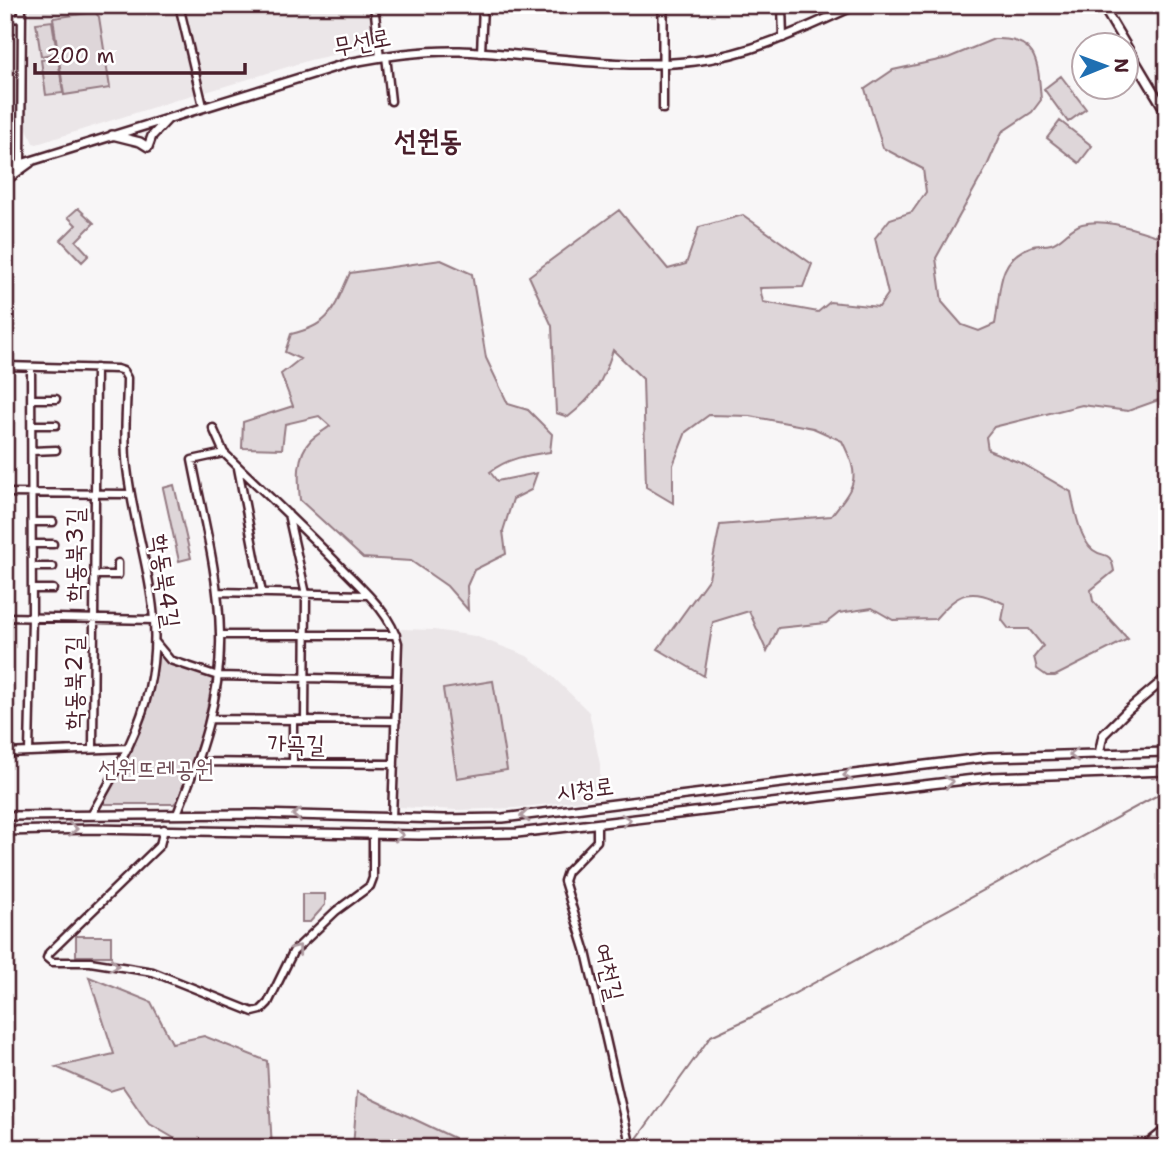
<svg xmlns="http://www.w3.org/2000/svg" width="1172" height="1153" font-family="'Shantell Sans','Poor Story',sans-serif">
<rect width="100%" height="100%" fill="#f8f6f7"/>
<filter id="ink" filterUnits="userSpaceOnUse"><feTurbulence type="fractalNoise" baseFrequency=".0143" numOctaves="2"/><feDisplacementMap in="SourceGraphic" scale="14" xChannelSelector="R" yChannelSelector="G"/><feConvolveMatrix kernelMatrix="1 2 1 2 8 2 1 2 1" color-interpolation-filters="sRGB"/></filter>
<g filter="url(#ink)">
<path fill="#ebe6e8" d="M30,5H173L195,94L37,144L33,143L26,126Z
M184,5H370L374,46L310,60L206,92Z
M401,629L434,630L475,636L527,656L548,672L589,712L600,764V795L591,799L515,808L457,810L398,807L404,647Z"/>
<path fill="#ded6d9" stroke="#947a82" stroke-width="2" d="M95,12L99,17L110,88L64,95L53,18Z
M52,21L57,53L41,56L36,23Z
M994,39C1039,37 1038,64 1041,100L1032,112L1002,132L987,166L936,258L942,302L962,325L979,331L995,324C1001,294 995,260 1030,247C1037,244 1044,246 1051,244C1062,241 1070,227 1082,224C1108,217 1142,232 1167,239V397L1128,411L1082,405L994,427L986,437L988,450L1023,464L1071,492C1074,507 1080,540 1093,550C1105,559 1110,549 1114,571L1091,590L1093,601L1128,639L1055,676H1047L1037,669L1034,657L1043,646L1029,629H1009L1002,620L1005,604C970,587 960,591 935,619L893,620L872,608L839,613L826,623L778,628L767,652L749,611L713,622L704,676L658,649L709,578L720,525L831,516C856,484 861,479 842,441L813,428L750,416L709,415L686,432L673,465V503L646,487L643,379L613,350C603,381 595,396 568,417L556,413L552,326L529,276L619,210L668,269L686,264L699,227L743,215L812,264L803,287L760,288L763,302L818,312L830,302L879,307L888,294L875,238L890,219L912,212L926,192L923,169L883,148L865,89L893,70L948,58Z
M58,58L63,93L46,95L41,60Z
M1061,76L1086,109L1068,122L1044,89Z
M1060,121L1092,146L1079,163L1047,138Z
M78,208L94,223L76,241L89,255L82,262L61,240L76,225L68,217Z
M441,260L472,274L486,358L508,404L528,410L552,434L550,452C528,455 507,458 490,472L497,481L537,473L531,490L513,499L503,531L506,554L474,570L467,586L468,610L447,586L411,561L363,558L300,500C298,480 296,455 311,440C316,435 324,431 330,426L319,416L285,424L282,449L242,448L243,422L293,406L281,374L300,359L285,352L291,334C332,325 334,308 350,273Z
M174,485L191,558L179,561L163,488Z
M157,649L168,662L213,678L203,730L178,800L174,804H105L104,797C128,750 156,703 157,649Z
M493,681L507,770L457,778L443,689Z
M302,894H325V905L310,922H302Z
M76,936H111V956H76Z
M89,977L151,1002L172,1043L204,1036L267,1061L272,1148H191L148,1123L123,1087L110,1091L56,1067L114,1054Z
M357,1092L454,1138L455,1148H353Z"/>
<g fill="none" stroke-linecap="round" stroke-linejoin="round">
<path stroke="#8f747b" stroke-width="2" d="M633,1144L711,1036L748,1019L1167,790"/>
<defs>
<path id="minor" d="M179,5L203,106
M374,5L380,57
M782,5L783,38
M5,19L22,18
M481,53L483,5
M386,56L391,101
M663,64V109
M21,164L22,5
M5,366L117,369L123,371L127,378C127,407 123,439 127,468C136,548 167,605 149,688C139,734 114,774 92,814
M32,399H56
M32,425H56
M213,428L224,453
M32,451L56,450
M238,468L262,593
M5,493L131,494
M288,514L306,594L305,720
M33,522H53
M32,544H53
M32,567H53
M94,575H118V563
M32,589H53
M217,592L368,595
M5,617L155,620
M220,635H396
M155,642L170,660L218,676L397,680
M210,719L396,721
M93,749L96,368
M29,752L32,617L31,367
M5,753L128,748
M198,762L394,764
M293,763V720
M177,814C200,757 222,696 220,634C219,576 203,517 192,460L224,453C263,491 302,527 340,566C361,588 391,613 398,643L392,818
M597,824V841L567,872L564,881L586,952L631,1148
M164,829L160,845L49,953L47,958L52,962H90L153,972L253,1012L261,1010L268,1003L293,952L336,911L370,886L373,878V834
M1142,1148L1167,1128"/>
<path id="tertiary" d="M663,5V64
M1102,5L1167,114
M112,135L140,142L148,147L152,136L167,120
M5,169L348,63C385,56 422,50 460,51C538,54 617,71 695,61C752,54 804,29 856,5
M5,181L30,163
M1099,754L1103,735L1128,710L1167,677
M5,816L257,814L444,819L503,818L989,757L1167,752
M5,831L91,829L419,835L517,833L991,777L1167,771"/>
</defs>
<use href="#minor" stroke="#4a1f2b" stroke-width="11"/>
<use href="#tertiary" stroke="#4a1f2b" stroke-width="12"/>
<use href="#minor" stroke="#fff" stroke-width="6"/>
<use href="#tertiary" stroke="#fff" stroke-width="7"/>
</g>
<defs><path id="oneway-chevron" d="M-2-3.5L2.5 0L-2 3.5" fill="none" stroke-width="1.6" stroke-linecap="round" stroke-linejoin="round" transform="scale(1.75)"/></defs>
<g stroke="#ae9aa0">
<use href="#oneway-chevron" transform="translate(1074 755) rotate(179)"/>
<use href="#oneway-chevron" transform="translate(848 775) rotate(173)"/>
<use href="#oneway-chevron" transform="translate(949 782) rotate(-7)"/>
<use href="#oneway-chevron" transform="translate(297 815) rotate(-178)"/>
<use href="#oneway-chevron" transform="translate(525 816) rotate(175)"/>
<use href="#oneway-chevron" transform="translate(626 820) rotate(-7)"/>
<use href="#oneway-chevron" transform="translate(73 829) rotate(-1)"/>
<use href="#oneway-chevron" transform="translate(399 835) rotate(1)"/>
<use href="#oneway-chevron" transform="translate(297 949) rotate(-52)"/>
<use href="#oneway-chevron" transform="translate(114 965) rotate(8)"/>
</g>
</g>
<g text-anchor="middle" dominant-baseline="central" stroke-width="5" stroke-linejoin="round" paint-order="stroke">
<g font-size="24" fill="#4a1f2b" stroke="#fff">
<text transform="translate(362 42) rotate(-11)">무선로</text>
<text transform="translate(75 555) rotate(-90)">학동북3길</text>
<text transform="translate(165 581) rotate(82)">학동북4길</text>
<text transform="translate(74 683) rotate(-90)">학동북2길</text>
<text transform="translate(296 744) rotate(1)">가곡길</text>
<text transform="translate(585 789) rotate(-7)">시청로</text>
<text transform="translate(609 972) rotate(77)">여천길</text>
</g>
<g font-size="24" fill="#6f4d56" stroke="#fff">
<text x="156" y="769">선원뜨레공원</text>
</g>
<g font-size="28" font-weight="bold" fill="#4a1f2b" stroke="#fff">
<text x="428" y="140">선원동</text>
</g>
</g>
<rect width="1172" height="1153" fill="none" stroke="#fff" stroke-width="28"/>
<rect x="14" y="14" width="1144" height="1125" fill="none" stroke="#4a1f2b" stroke-width="2.5" filter="url(#ink)"/>
<g transform="translate(1105 66) rotate(89)"><circle r="33" fill="#ffffff" stroke="#b7a5aa" stroke-width="2"/>
<path d="M0-5L12 26L0 18L-12 26Z" fill="#1f6fb2"/>
<text y="-10" font-size="19" font-weight="bold" text-anchor="middle" fill="#4a1f2b">N</text>
</g>
<path d="M35 63v10h210v-10" fill="none" stroke="#4a1f2b" stroke-width="3.5"/>
<text x="46" y="63" font-size="21" fill="#4a1f2b" stroke="#ffffff" stroke-width="5" paint-order="stroke">200 m</text>
</svg>
